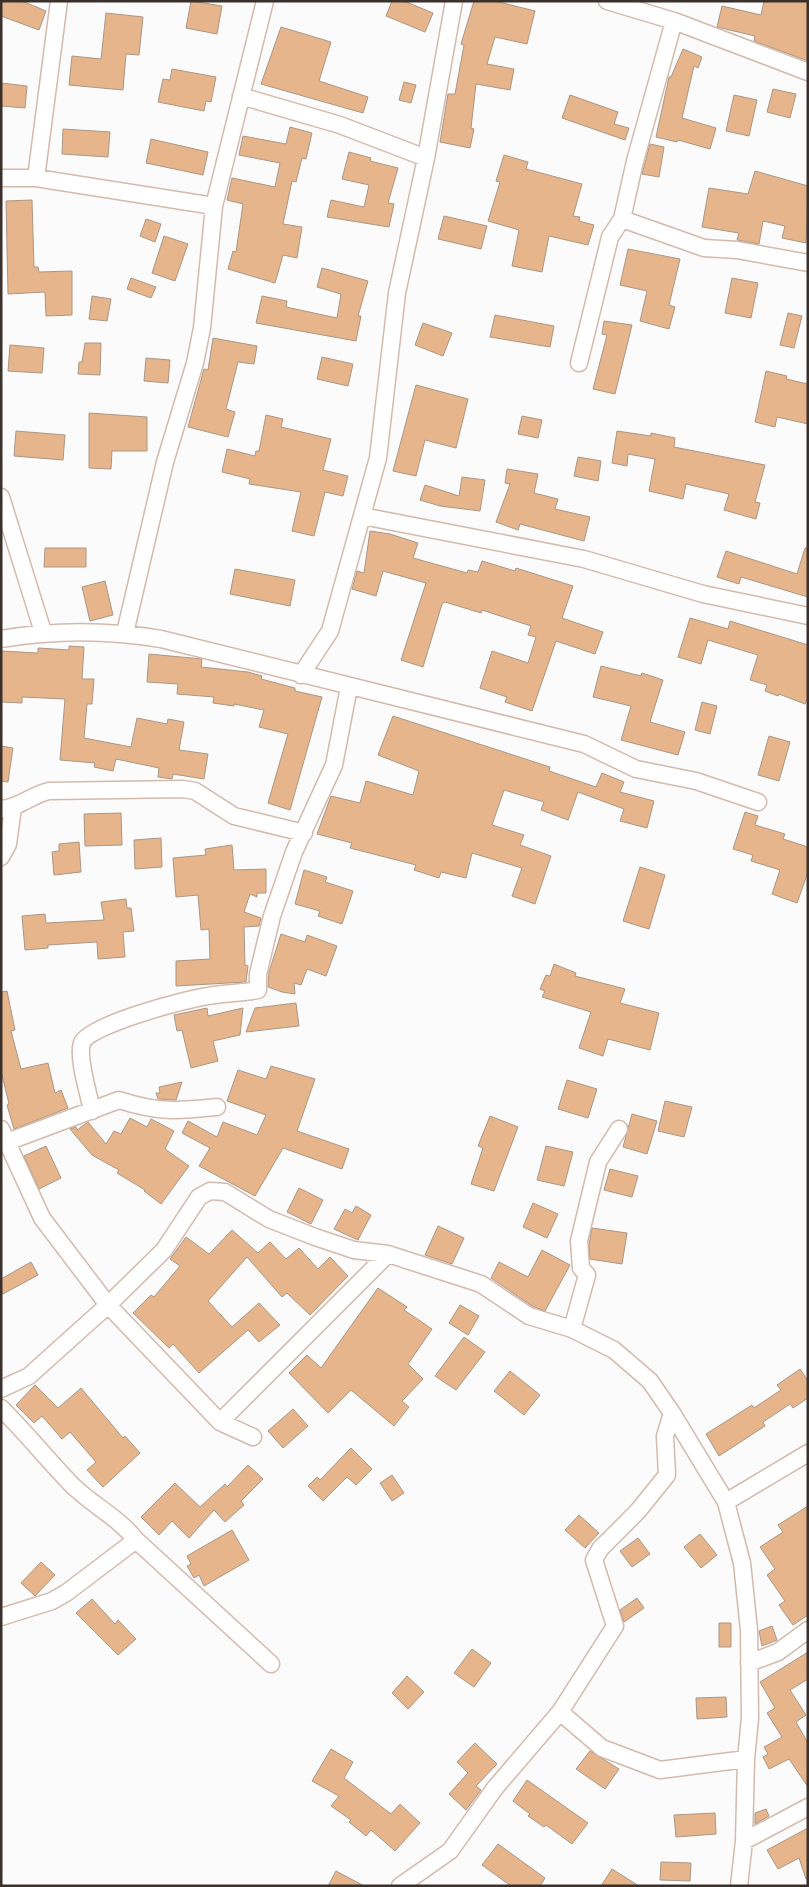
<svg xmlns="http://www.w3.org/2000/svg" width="809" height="1887" font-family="Signika,sans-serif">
<rect width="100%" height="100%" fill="#fbfbfb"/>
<path fill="#e7b58b" stroke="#ab9684" d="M1,1H22L46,11L39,30L1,16Z
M191,1L222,6L217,34L186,28Z
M392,1H404L433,13L425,32L386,16Z
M474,1H495L535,11L527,44L495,37L487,64L514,69L510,90L476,84L471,128L474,129L470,148L440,142L448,94H455L464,45L461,44Z
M764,1H808V61L754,41L755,36L717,27L722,6L761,15Z
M106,13L143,17L139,55L126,54L123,90L69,85L72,56L101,59Z
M281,27L331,42L319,81L368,97L363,113L261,84Z
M683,49L702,57L698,68L694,66L682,118L716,128L710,149L678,140L677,142L656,137L669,77H671Z
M172,69L216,77L211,102L206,101L204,111L158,102L163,79L170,80Z
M404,82L416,85L411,103L399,100Z
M1,83L27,86L25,108L1,106Z
M773,89L796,94L790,118L767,112Z
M570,95L618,112L614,124L629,128L625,140L562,118Z
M734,95L757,100L749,136L726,131Z
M290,127L312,133L306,159L302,158L296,182L292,181L283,224L302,227L297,258L283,255L275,283L228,269L233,251L236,252L243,204L227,200L232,178L275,187L280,163L239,155L243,136L286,144Z
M63,129L110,132L108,157L62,154Z
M151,139L208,152L203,175L146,163Z
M650,144L664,147L659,177L642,174Z
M349,152L371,158L370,161L398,168L388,203L394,204L389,227L327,217L331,200L364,207L369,185L342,179Z
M504,155L528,162L526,169L582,184L573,216L580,217L579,221L594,225L588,245L549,236L542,272L512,266L519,230L488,221L500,182L496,181Z
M755,171L808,186L806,243L782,238L785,226L763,221L759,244L737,240L739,233L702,227L709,188L748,194Z
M32,200L34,267H38L39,272L72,271V315L46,316L45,292L8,294L6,201Z
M444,216L487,226L481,249L438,239Z
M146,219L161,224L155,242L140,236Z
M164,236L188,244L175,281L152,273Z
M628,249L680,259L669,305L675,307L669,329L640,321L647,291L620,285Z
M322,268L368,281L358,316H361L356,341L256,323L262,296L287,301L286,307L337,318L341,294L317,287Z
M131,278L156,287L151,298L127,289Z
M732,278L758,283L751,318L725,313Z
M92,296L111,299L107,321L89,319Z
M788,313L802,316L794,348L780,345Z
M495,315L554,326L550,347L490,337Z
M604,321L632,325L615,394L593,389L607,335L602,334Z
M423,323L452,333L443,356L415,345Z
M213,338L257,346L254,364L238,362L226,409L235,412L228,437L188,427L204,369L208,370Z
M85,343H101L100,375L78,374L79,362H82Z
M10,345L44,348L42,373L8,371Z
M322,357L353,364L348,386L317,379Z
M146,358L170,360L168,383L144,381Z
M766,371L787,376L786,379L808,384V424L777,417L775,427L755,422Z
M416,385L468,399L456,448L425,440L416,476L393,471Z
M89,413L147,417V451H112L111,469L89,468Z
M266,415L283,419L281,427L331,439L323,470L348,476L343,496L325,492L314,536L292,531L301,492L249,484L250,479L222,472L227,449L255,456L256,451H259Z
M522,416L542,420L538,438L518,434Z
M16,431L65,435L63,460L14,456Z
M617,431L651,436V433L675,438L674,447L765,465L755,502L760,503L756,519L724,510L729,494L686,484L683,499L649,491L655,459L628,454L627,466L612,463Z
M578,457L601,461L598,481L574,476Z
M507,469L538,474L534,493L558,499L555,509L590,517L584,541L520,524L518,530L496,522L510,484L505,483Z
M462,477L485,480L480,511L440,506L420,500L425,485L459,496Z
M370,531L390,534L418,543L413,558L467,573L468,570L478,572L482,561L515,571L516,568L573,586L562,618L603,632L595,654L556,641L532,711L505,702L507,697L480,688L492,651L528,663L536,637L528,635L531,626L482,610L481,613L445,602L442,604L423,667L401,660L426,583L383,571L376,596L352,589L357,571L364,573Z
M45,548H86V567H44Z
M805,548H808V597L741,577L739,584L717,577L726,551L797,574Z
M235,569L295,580L290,606L230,594Z
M105,581L113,615L90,621L82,587Z
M690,618L728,629L730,621L808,645V698L805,704L779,694L778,696L765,691L767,685L750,680L758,655L708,640L701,664L678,657Z
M69,646L84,647L82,679H94L92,704H87L84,738L131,747L137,718L167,724L168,719L184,722L179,750L208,754L204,779L173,774L172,779L158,777L159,768L116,759L113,771L94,767L95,763L60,760L65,699L22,697V703L1,702V651L38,653V648L69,650Z
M149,654L202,659L201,667L248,672L262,676L261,679L295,688V691L322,697L290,810L268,803L288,734L259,727L264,710L234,704V706L213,703L214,697L177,694L178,684L147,682Z
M601,666L641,676L642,673L663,680L650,722L685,732L678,755L621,740L631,706L593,697Z
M702,702L717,706L710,734L695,730Z
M393,716L550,767L549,771L596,787L602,773L624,782L620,792L654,801L647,828L620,821L624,809L578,792L568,820L541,810L544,802L504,790L492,825L524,835L520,845L551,856L535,904L512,896L522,868L472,853L466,878L441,872L439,878L414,870L416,865L350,848L352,843L317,834L331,796L360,803L366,781L413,795L419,771L378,755Z
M769,736L790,742L779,781L758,775Z
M1,746L13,748L8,782L1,781Z
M745,812L758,816L755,825L785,834L783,839L808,847V872L797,903L772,894L780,870L751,861L753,855L733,849Z
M121,813L122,845L85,846L84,814Z
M161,838L162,867L135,869L134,840Z
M79,842L81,872L54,875L52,852L59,851V844Z
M232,845L234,870L266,869V893H257V897L250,894L244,912L261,918L259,926L244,927L245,965L248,966L246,982L176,986V961L210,959L209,929L201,930L198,895L176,897L173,858L206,855L205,849Z
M640,867L665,875L649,929L623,921Z
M304,870L327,877L325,882L353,891L342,924L318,916L320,911L295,904Z
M126,899L127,908H131L134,931L123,932L125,957L98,959L97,942L48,945V948L25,950L22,916L45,914L46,923L104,920L101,902Z
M281,934L305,942L307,935L337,946L326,976L307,969L301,985L294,983L295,994L282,992L268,987L269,972Z
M554,964L576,973L575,976L625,989L620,1003L659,1013L650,1050L608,1039L603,1056L579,1048L591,1012L542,997L545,991L540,989L546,975L550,976Z
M7,991L15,1030L11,1031L21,1069L48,1063L55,1093L61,1090L68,1108L14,1129L7,1105L9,1104L1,1071V992Z
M296,1003L299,1026L246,1032L255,1008Z
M207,1008L208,1016L243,1008L240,1035L213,1041L218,1061L191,1068L182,1030L177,1031L174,1015Z
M271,1066L315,1079L297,1131L349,1149L342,1169L283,1148L255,1196L199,1166L210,1148L182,1133L188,1121L217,1137L223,1122L257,1135L266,1115L227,1101L238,1070L266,1079Z
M567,1080L597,1089L588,1118L558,1109Z
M182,1082L176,1100L158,1099L156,1093H160L159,1087Z
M665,1101L692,1107L684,1137L658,1131Z
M632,1114L657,1121L647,1154L623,1147Z
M490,1116L518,1127L494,1191L471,1184L483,1148L478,1146Z
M130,1118L147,1127L151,1119L174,1131L165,1149L189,1166L161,1204L144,1191L145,1190L117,1173L119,1170L92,1155L70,1129L76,1127L77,1130L88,1122L106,1144L114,1131L121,1134Z
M46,1146L61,1178L39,1189L24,1156Z
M546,1146L573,1152L564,1186L537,1180Z
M610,1169L638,1176L632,1197L604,1190Z
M299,1188L323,1200L311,1224L287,1212Z
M533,1203L558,1214L547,1238L523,1227Z
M356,1206L371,1215L358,1240L334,1229L345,1209L352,1213Z
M438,1226L464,1238L452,1264L425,1255Z
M592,1228L627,1233L622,1264L590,1259L589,1245Z
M232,1230L258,1253L270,1242L286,1259L299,1248L318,1269L330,1257L348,1276L310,1315L287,1293L282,1297L247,1257L208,1301L232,1327L259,1303L280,1325L259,1342L248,1330L199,1373L173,1344L169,1348L133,1313L151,1295L154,1297L180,1266L170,1259L186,1237L209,1254Z
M542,1250L570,1265L545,1311L532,1306L491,1278L499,1262L528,1277Z
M31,1262L38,1275L1,1295V1279Z
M378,1288L407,1307L404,1310L432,1329L408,1364L423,1379L402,1401L409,1407L394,1426L351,1390L328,1413L289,1373L307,1355L321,1368Z
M460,1305L479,1316L468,1335L449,1323Z
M464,1337L485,1352L456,1390L435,1376Z
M800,1369L808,1381V1398L793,1408L790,1404L763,1422L765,1426L719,1456L706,1434L752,1405L754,1408L781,1390L777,1385Z
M510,1371L540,1395L524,1415L494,1391Z
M35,1385L58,1408L81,1388L123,1438L125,1436L140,1453L103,1487L87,1470L96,1462L70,1432L62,1439L42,1416L34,1423L16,1405Z
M293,1409L308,1426L283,1448L268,1431Z
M351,1448L372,1469L356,1485L347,1477L323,1501L308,1486L317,1477L320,1480Z
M248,1465L263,1479L241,1501L244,1505L225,1522L214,1510L189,1538L172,1521L159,1535L141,1517L175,1483L200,1507L225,1484L227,1487Z
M392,1475L404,1493L392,1501L380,1483Z
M808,1506V1615L793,1625L779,1605L785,1601L767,1575L775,1569L760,1547L783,1532L778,1525Z
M579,1515L599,1533L585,1548L565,1530Z
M232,1530L249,1560L204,1586L199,1575L194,1578L187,1566L191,1564L187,1556Z
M700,1534L717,1555L701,1568L684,1547Z
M638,1538L650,1554L632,1567L620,1551Z
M41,1562L55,1575L35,1596L21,1583Z
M637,1598L644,1608L624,1622L620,1610Z
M92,1599L115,1624L118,1620L136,1639L118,1655L76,1613Z
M719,1623H731V1647H719Z
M772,1626L777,1640L762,1646L759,1631Z
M472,1649L491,1663L474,1687L454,1673Z
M808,1652V1679L790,1690L806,1715L796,1722L808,1743V1787L789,1759L769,1769L763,1757L768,1754L764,1747L782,1737L767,1713L775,1708L760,1682Z
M407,1676L424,1692L408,1709L392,1693Z
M726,1697L727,1717L697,1719L696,1698Z
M475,1743L497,1764L476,1786L481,1790L466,1810L449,1794L468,1773L457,1762Z
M331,1749L353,1762L344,1778L391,1814L400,1804L420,1823L395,1851L371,1830L366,1836L349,1822L351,1820L331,1806L339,1796L312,1781Z
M590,1751L619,1769L605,1789L576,1769Z
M527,1780L588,1823L572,1844L546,1825L544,1827L528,1816L530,1814L513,1801Z
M766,1809L769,1816L755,1824V1813Z
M715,1813L716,1834L676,1837L674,1815Z
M808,1828V1878L806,1879L799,1858L778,1869L767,1850Z
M498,1844L545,1878L540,1886H511L482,1865Z
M661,1862L691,1863L690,1881L660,1880Z
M612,1869L639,1886H601Z
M336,1871L364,1886H328Z"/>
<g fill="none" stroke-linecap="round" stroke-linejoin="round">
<defs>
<path id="minor" d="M607,1L674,21L808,72
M241,96L340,125L426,158
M1,178H36L214,206
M36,178L59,1
M622,219L704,248L737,250L808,263
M579,363L610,237L622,219L635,161L674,21
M1,497L43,632
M362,516L584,559L703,594L808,616
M125,633L165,462L195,363L202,328L214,206L265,1
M1,639C55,630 107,630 161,639L584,744L636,769L696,781L758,802
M301,675L330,631L378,458L397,293L426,158L454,1
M1,809C19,808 31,795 49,791L183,789L195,791L234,816L304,833
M1,857L8,844L13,808
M92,1111C89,1094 77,1058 82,1043C88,1025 187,999 208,996C225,993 241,993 258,990V974L272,916L294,852L334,765L349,687
M1,1129L42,1218L108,1305L220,1422L253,1437
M7,1142L119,1100C159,1113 177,1111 217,1107
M572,1329L587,1275L581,1268L579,1241L598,1162L619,1129
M1,1389L29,1376L108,1305L164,1250L199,1197L210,1191L225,1192L269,1219L315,1237L354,1250L388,1254L481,1284L529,1316L572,1329L614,1350L650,1381L672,1413L726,1502L742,1563L749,1630L750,1718L746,1759L744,1841L739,1886
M1,1408C26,1433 48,1460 72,1485C92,1505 118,1517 136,1540L271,1664
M220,1422L388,1254
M726,1502L808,1453
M1,1617L52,1601L66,1593L136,1540
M749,1663L778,1652L808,1630
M560,1712L602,1748L660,1770L746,1759
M744,1841L808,1807
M400,1886L450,1851L495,1788L560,1712L615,1626L594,1560L600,1549L638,1511L667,1475L665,1436L672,1413"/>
</defs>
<use href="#minor" stroke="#d4b9ad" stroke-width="19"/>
<use href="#minor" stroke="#fff" stroke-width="16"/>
</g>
<rect width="809" height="1887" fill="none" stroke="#3b312c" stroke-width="5"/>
</svg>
